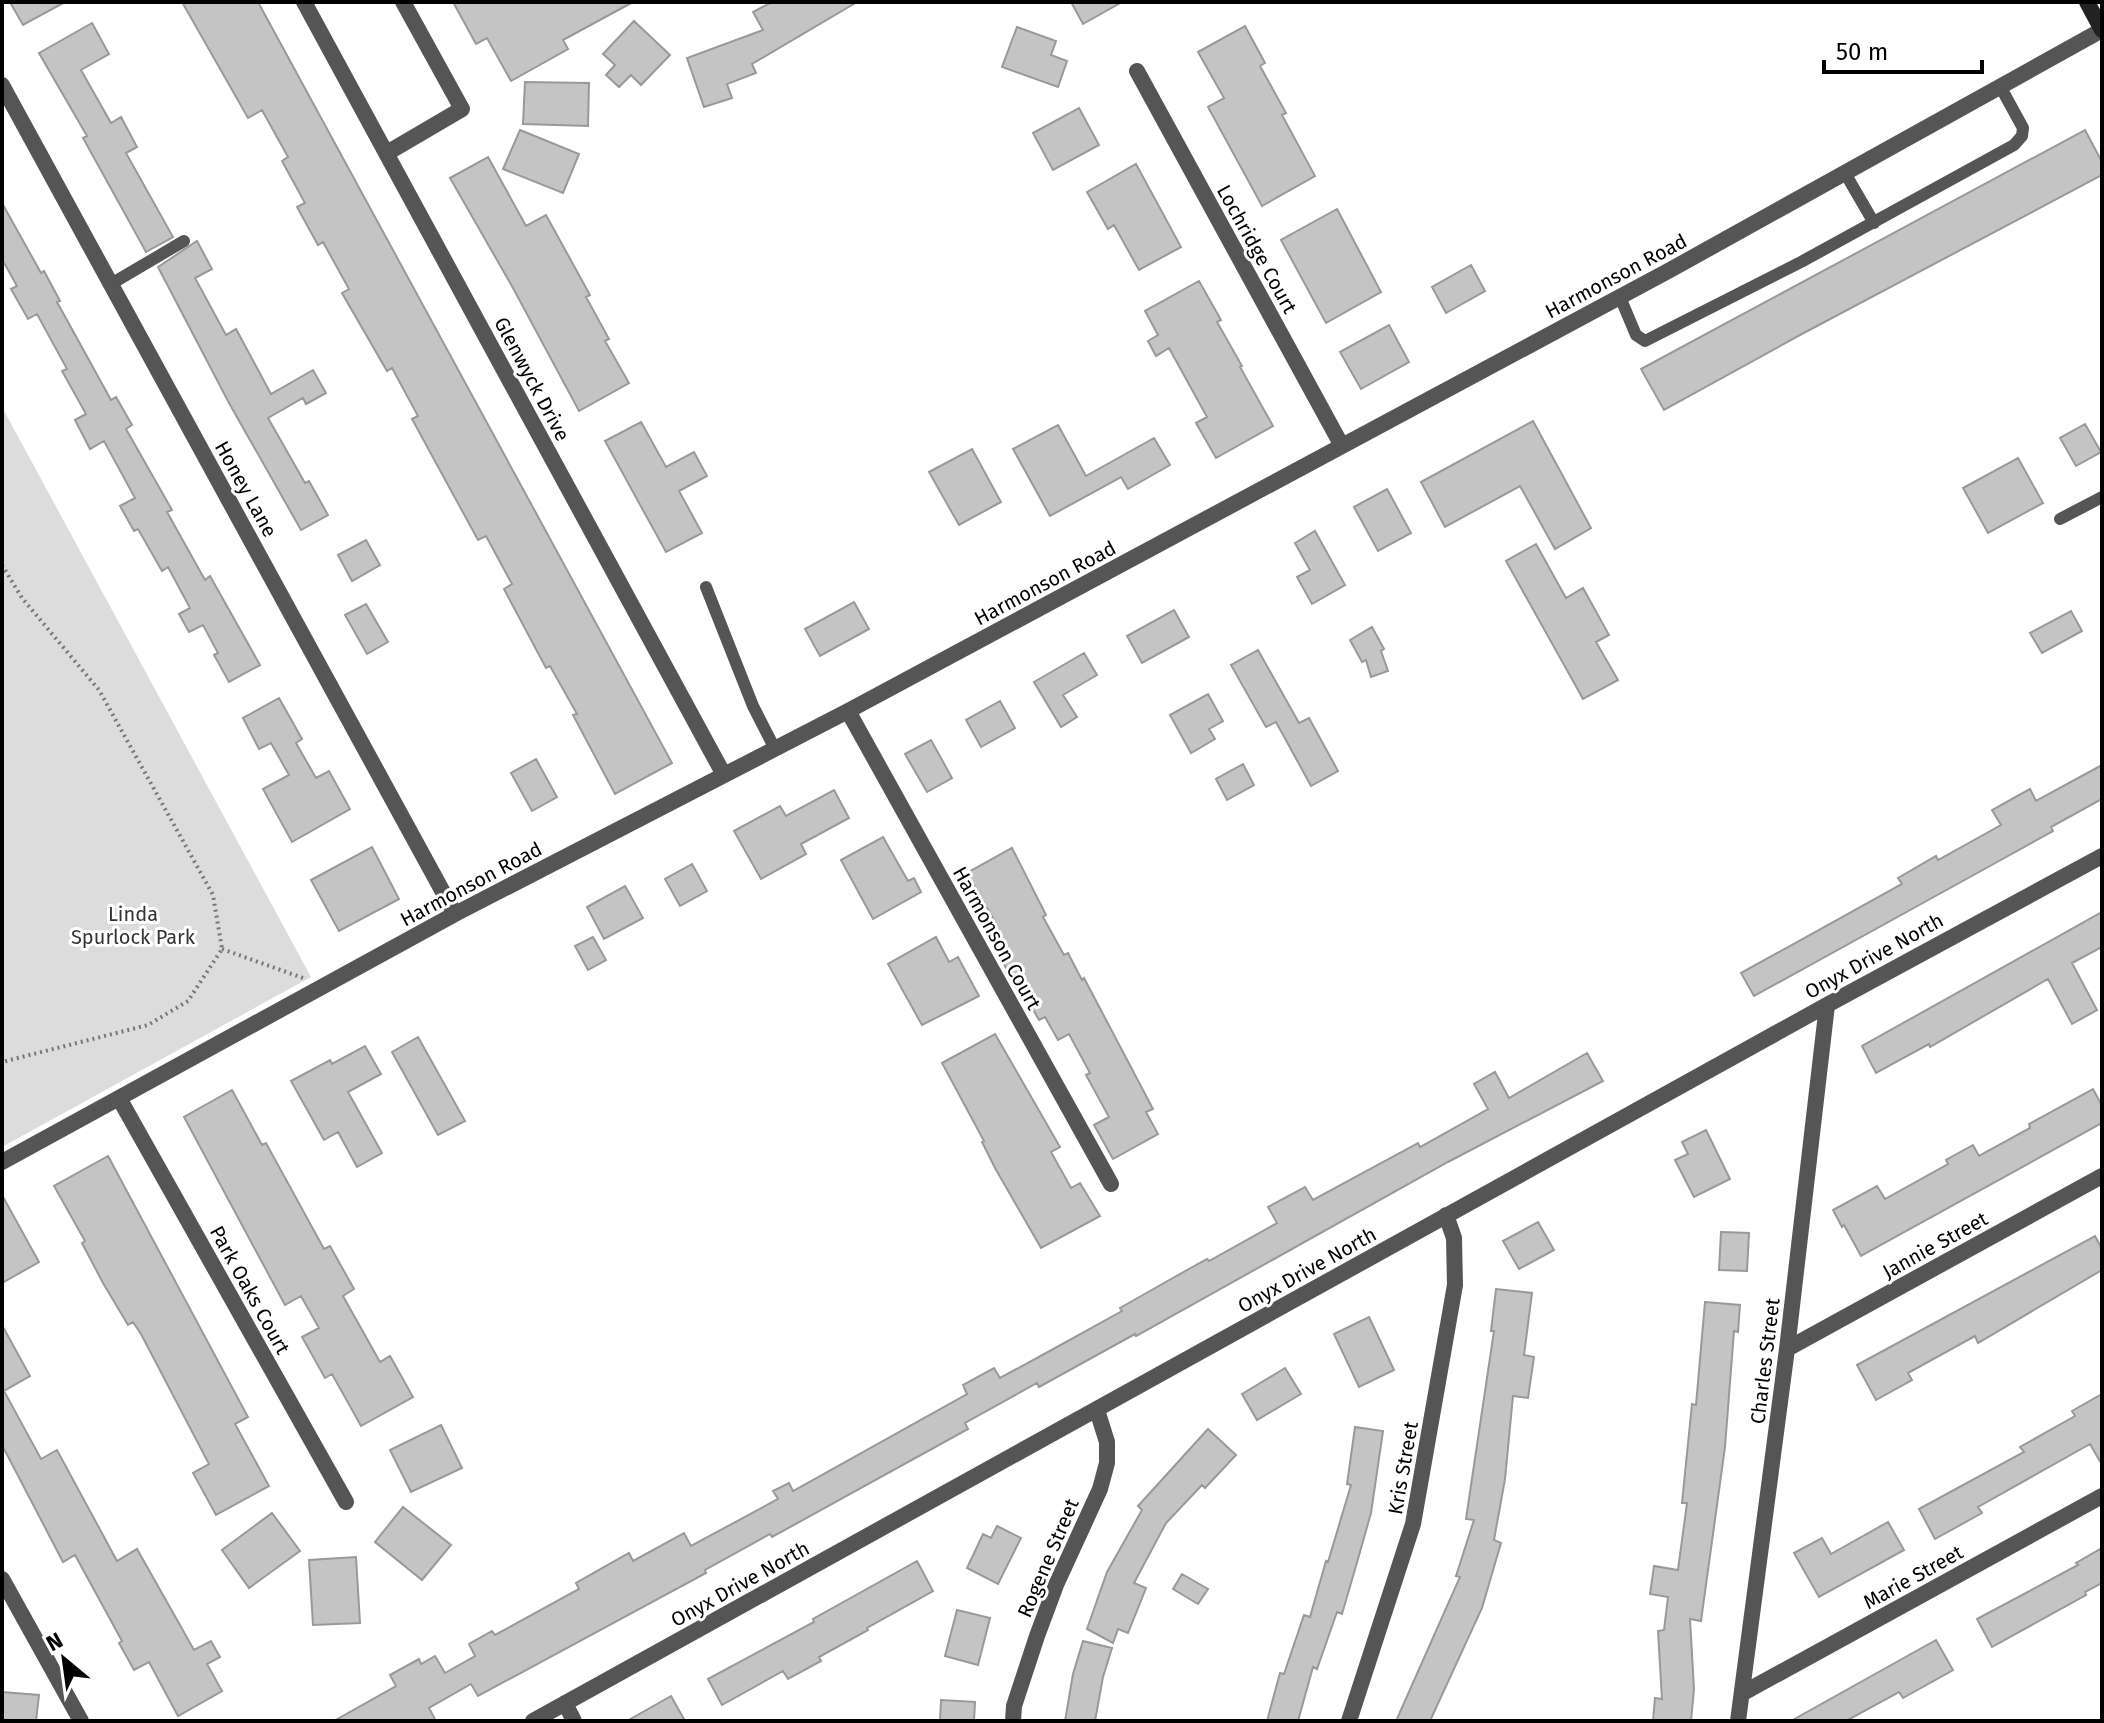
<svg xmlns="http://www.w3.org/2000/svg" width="2104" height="1723" font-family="'Fira Sans',sans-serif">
<rect width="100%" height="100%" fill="#fff"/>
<path fill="#dcdcdc" d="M2,407L311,977L2,1147Z"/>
<path fill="#c4c4c4" stroke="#999" stroke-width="2" d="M10,2H65L23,25Z
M182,2H258L672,763L615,794L573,715L577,714L550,666L546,668L504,589L512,584L486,536L478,540L412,419L418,416L392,368L387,371L342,293L349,289L323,242L318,245L297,207L305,203L282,161L288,157L262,110L248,118Z
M453,2H633L563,40L568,49L511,81L487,38L476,44Z
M772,2H857L752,64L756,73L727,84L732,98L704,107L687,58L763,30L753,12Z
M1071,2H1122L1083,24Z
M634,21L670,55L641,85L631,75L619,87L606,75L615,65L603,54Z
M92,23L109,54L81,70L111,123L121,117L137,147L126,153L173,237L146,252L83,138L87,136L39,53Z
M1245,26L1265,63L1260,66L1286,113L1282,115L1315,176L1262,206L1208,107L1224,98L1198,52Z
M1017,27L1056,41L1051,55L1067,61L1058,87L1002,67Z
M525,82L589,83L588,126L523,124Z
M1079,108L1099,145L1053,170L1033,133Z
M520,130L579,154L563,193L503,169Z
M2085,130L2102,162V175L1800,335L1664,410L1641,369Z
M488,157L526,226L546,215L590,295L586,297L609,339L605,341L629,383L579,411L513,288L450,178Z
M1136,164L1181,247L1139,270L1114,225L1108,229L1087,192Z
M2,203L41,273L44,271L60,301L57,302L111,400L116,397L132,425L126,429L172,510L167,512L205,580L210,576L260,665L229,682L214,655L218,653L203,625L189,632L179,614L190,608L168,567L162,571L138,529L134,531L120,506L135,498L104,441L90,449L75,420L86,414L62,371L67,369L37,314L28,319L11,289L17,286L2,259Z
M1337,209L1381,292L1326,323L1281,240Z
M197,241L212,269L195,278L226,335L236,329L271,394L313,370L326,393L306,404L303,398L268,418L305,483L309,481L328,515L301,530L229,403L158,267Z
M1471,265L1485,291L1446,313L1432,287Z
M1199,281L1221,320L1217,322L1242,366L1240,367L1273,426L1216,458L1196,423L1207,417L1169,348L1156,356L1148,341L1158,335L1145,311Z
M1389,325L1409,362L1361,389L1340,352Z
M1533,421L1591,528L1555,549L1520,486L1445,527L1421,482Z
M641,422L666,467L694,452L707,476L679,491L702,533L666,552L605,441Z
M2085,424L2101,452L2076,466L2060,438Z
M1058,425L1086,476L1154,438L1170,465L1128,489L1121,477L1050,516L1013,449Z
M972,449L1001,502L959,525L929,472Z
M2018,458L2043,503L1988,533L1963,488Z
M1387,489L1411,533L1378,551L1354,507Z
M1315,531L1345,585L1312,604L1297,577L1310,570L1295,543Z
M366,540L380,565L352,581L338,555Z
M1536,544L1566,598L1583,588L1609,635L1596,642L1618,680L1583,699L1506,561Z
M854,602L869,629L820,656L805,629Z
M366,604L388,642L367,654L345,615Z
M1174,610L1189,637L1142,663L1127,636Z
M2071,611L2082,631L2042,653L2030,633Z
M1372,627L1384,649L1381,651L1388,671L1371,677L1366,660L1362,662L1350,640Z
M1258,650L1299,723L1309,718L1338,771L1311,786L1276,722L1266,727L1231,665Z
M1084,653L1097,675L1063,695L1077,717L1061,727L1034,682Z
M1208,694L1223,721L1209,729L1215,739L1191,753L1170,715Z
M279,698L302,739L296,743L316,778L329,771L350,809L292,842L263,789L289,775L271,743L259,749L243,718Z
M1000,701L1015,728L981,747L966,720Z
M931,740L952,778L927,792L905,754Z
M536,759L557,797L532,811L511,773Z
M1243,764L1254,785L1227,800L1216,779Z
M2102,765V799L2051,827L2053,831L1999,861L1754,996L1741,973L1902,884L1898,878L1936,856L1938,860L2001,825L1992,810L2030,789L2036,801Z
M834,790L849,818L801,844L806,854L761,879L734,831L780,806L786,816Z
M883,837L908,881L914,878L921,892L873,919L841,860Z
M372,847L399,899L339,931L311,880Z
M1012,848L1046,915L1043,917L1064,955L1068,953L1082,980L1084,978L1153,1109L1146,1112L1158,1134L1113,1159L1094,1125L1109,1117L1086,1075L1090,1073L1069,1034L1058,1040L1045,1017L1039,1020L1024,994L1021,996L986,931L997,925L967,873Z
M692,864L707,891L680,906L665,879Z
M625,886L643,918L604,939L587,907Z
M2102,912V947L2072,963L2097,1010L2072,1024L2048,979L1930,1047L1929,1044L1876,1073L1862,1046Z
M593,937L606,960L588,970L575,946Z
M936,937L949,962L958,957L979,996L922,1025L888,964Z
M995,1034L1060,1147L1051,1152L1071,1188L1080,1183L1100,1216L1041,1248L995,1168L982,1142L984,1141L942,1063Z
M418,1037L465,1121L438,1135L392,1052Z
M365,1046L381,1074L348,1092L382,1153L357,1167L338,1132L324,1140L291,1081L330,1060L332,1064Z
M1587,1053L1603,1081L1448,1162L1136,1336L1135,1334L1039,1387L1037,1383L965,1423L968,1429L772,1537L770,1534L705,1570L706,1573L478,1696L471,1684L429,1708L436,1721H334L396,1686L390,1675L419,1659L421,1664L435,1656L445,1673L475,1656L469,1644L492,1631L495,1635L579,1589L576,1583L629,1553L633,1561L684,1533L691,1546L778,1499L773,1491L789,1483L793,1491L967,1394L963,1385L994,1368L1000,1378L1057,1347L1122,1311L1120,1308L1171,1279L1207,1259L1209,1261L1277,1223L1268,1207L1305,1187L1313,1200L1418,1143L1420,1147L1488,1109L1474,1084L1495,1072L1509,1098Z
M2093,1089L2102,1106V1123L1861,1256L1844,1225L1842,1227L1833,1210L1877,1186L1885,1199L1948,1164L1946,1160L1973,1145L1979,1156L2030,1128L2029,1124Z
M232,1090L262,1145L266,1143L324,1249L330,1246L354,1289L343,1296L380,1362L390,1356L413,1397L361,1426L332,1374L325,1378L302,1337L319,1328L301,1296L285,1305L184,1117Z
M1706,1130L1730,1179L1694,1197L1675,1160L1688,1154L1682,1142Z
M108,1156L248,1417L235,1424L269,1486L216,1515L193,1473L209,1464L141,1334L133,1322L128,1325L103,1283L82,1243L85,1241L54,1186Z
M2,1195L39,1262L2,1283Z
M1538,1222L1554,1250L1519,1269L1503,1241Z
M1721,1232L1749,1233L1747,1271L1719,1270Z
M2095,1236L2102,1249V1270L1978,1343L1975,1336L1908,1373L1912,1380L1876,1400L1857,1365Z
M1496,1289L1532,1293L1524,1355L1534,1357L1528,1398L1513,1396L1505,1479L1494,1540L1501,1543L1482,1608L1430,1721H1396L1460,1577L1456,1576L1474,1520L1466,1519L1494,1331H1491Z
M1705,1302L1740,1305L1738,1332L1734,1331L1725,1447L1701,1621L1690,1619L1694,1689L1691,1721H1653L1655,1698L1662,1699L1658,1631L1664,1630L1668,1597L1650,1594L1654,1566L1678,1570L1687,1503H1682L1692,1404L1696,1405Z
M1369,1317L1394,1370L1359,1387L1334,1334Z
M2,1325L30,1376L4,1391L41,1459L57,1450L117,1561L137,1549L194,1650L211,1641L220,1657L207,1664L222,1691L178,1716L149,1662L134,1670L119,1643L122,1641L75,1555L63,1562L2,1445Z
M1285,1368L1301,1394L1257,1420L1242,1394Z
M2102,1394V1465L2090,1444L1978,1507L1982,1513L1935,1539L1919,1509L2024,1452L2020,1447L2075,1416L2072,1411Z
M441,1425L462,1468L411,1492L390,1450Z
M1355,1427L1383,1431L1371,1513L1358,1559L1342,1614L1337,1612L1317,1669L1313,1667L1298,1721H1267L1280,1673L1284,1674L1304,1615L1310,1617L1326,1561L1328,1562L1351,1485L1347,1484Z
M1208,1429L1236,1455L1205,1488L1202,1485L1166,1523L1134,1583L1146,1588L1128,1633L1118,1629L1113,1643L1087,1629L1107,1572L1142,1510L1138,1506Z
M403,1507L451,1545L422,1580L375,1542Z
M272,1513L300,1551L249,1588L222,1550Z
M1888,1522L1904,1550L1819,1597L1794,1553L1822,1538L1831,1554Z
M997,1526L1021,1538L998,1584L967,1568L983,1534L991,1538Z
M2102,1548V1583L2085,1592L2086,1595L1992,1647L1977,1619L2078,1565L2076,1563Z
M356,1557L360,1623L313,1625L309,1560Z
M917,1561L933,1591L867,1628L868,1630L819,1657L821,1661L788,1679L783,1671L722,1705L708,1679L814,1622L813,1619Z
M1182,1574L1208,1589L1198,1604L1173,1589Z
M957,1610L990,1618L978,1665L945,1656Z
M1936,1640L1953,1670L1903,1698L1899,1692L1846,1721H1791Z
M1083,1641L1112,1648L1103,1677L1095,1721H1065L1073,1674Z
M2,1692L39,1695L36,1721H2Z
M671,1696L685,1721H627Z
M941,1700L975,1702L974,1721H940Z"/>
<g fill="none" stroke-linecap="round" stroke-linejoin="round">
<path stroke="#777" stroke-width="4" stroke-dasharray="2 4" stroke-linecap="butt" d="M2,565L22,598L99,690L213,895L222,949L188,1001L148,1025L2,1062
M222,949L303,978"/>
<path stroke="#555" stroke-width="12" d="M1845,173L1874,223
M111,284L184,241
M1620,297L1636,335L1645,341L1801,262L2014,145L2022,136L2023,128L2000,86
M2060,519L2102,497
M706,587L753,706L775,749"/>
<path stroke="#555" stroke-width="16" d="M304,2L724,775
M1137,71L1342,446
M2,85L455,914
M387,153L462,109L403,2
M848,711L1111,1184
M119,1098L346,1502
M2,1162L455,914L848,711L1670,270L2102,30
M1787,1349L2102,1176
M2,1579L81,1721
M1743,1693L2102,1496
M565,1703L574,1721
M533,1721L1827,1005L2102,856
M1013,1721L1014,1706L1037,1636L1056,1585L1100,1489L1107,1463V1442L1097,1410
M1349,1721L1413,1524L1455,1285L1454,1238L1446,1215
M1738,1721L1787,1349L1827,1005"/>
<path stroke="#222" stroke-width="16" d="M2087,2L2102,30"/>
</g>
<g text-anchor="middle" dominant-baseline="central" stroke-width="6" stroke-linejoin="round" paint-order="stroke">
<g font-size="20" fill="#000" stroke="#fff">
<text transform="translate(1257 249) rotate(61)">Lochridge Court</text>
<text transform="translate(1616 276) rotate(-28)">Harmonson Road</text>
<text transform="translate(532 379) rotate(62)">Glenwyck Drive</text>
<text transform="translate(246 489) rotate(61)">Honey Lane</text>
<text transform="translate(1045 583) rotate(-28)">Harmonson Road</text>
<text transform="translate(471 884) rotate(-28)">Harmonson Road</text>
<text transform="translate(997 938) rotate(61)">Harmonson Court</text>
<text transform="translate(1874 956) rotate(-29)">Onyx Drive North</text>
<text transform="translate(1935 1245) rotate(-29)">Jannie Street</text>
<text transform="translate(1307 1270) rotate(-29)">Onyx Drive North</text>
<text transform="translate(250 1290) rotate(61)">Park Oaks Court</text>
<text transform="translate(1765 1361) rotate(-83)">Charles Street</text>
<text transform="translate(1403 1468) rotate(-80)">Kris Street</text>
<text transform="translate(1048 1558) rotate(-67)">Rogene Street</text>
<text transform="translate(1913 1577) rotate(-29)">Marie Street</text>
<text transform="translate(740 1584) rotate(-29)">Onyx Drive North</text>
</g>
<g font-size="20" fill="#333" stroke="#fff">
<text x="133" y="914">Linda<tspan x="133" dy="23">Spurlock Park</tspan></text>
</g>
</g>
<rect width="2104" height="1723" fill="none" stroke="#000000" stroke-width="8"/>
<g transform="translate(64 1659) rotate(331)" stroke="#ffffff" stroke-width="6" paint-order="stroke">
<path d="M0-6L14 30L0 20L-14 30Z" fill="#000000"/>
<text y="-12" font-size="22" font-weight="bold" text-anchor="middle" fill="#000000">N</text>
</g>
<path d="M1824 60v12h158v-12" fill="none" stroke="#000000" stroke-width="4"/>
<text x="1836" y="60" font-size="24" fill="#000000" stroke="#ffffff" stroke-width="6" paint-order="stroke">50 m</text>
</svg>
